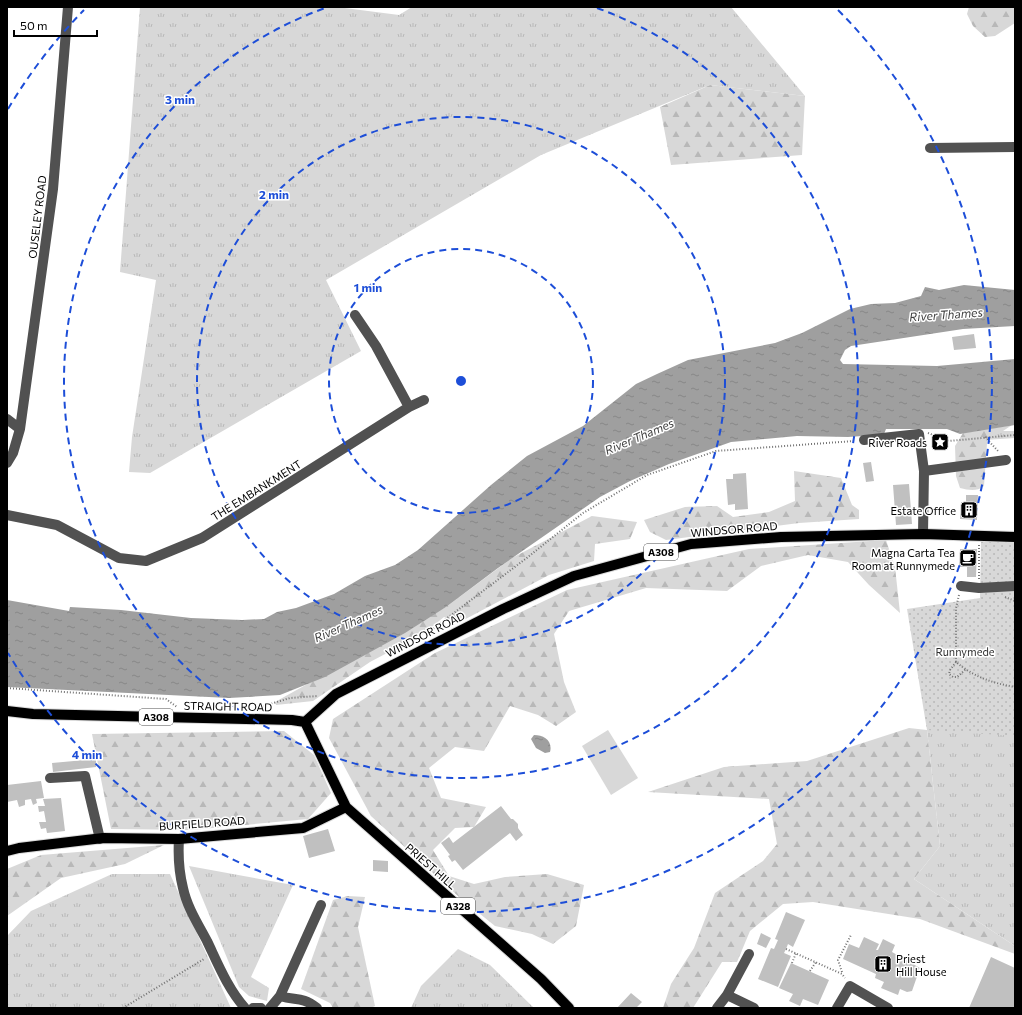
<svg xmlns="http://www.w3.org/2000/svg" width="1022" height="1015" font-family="Commissioner,sans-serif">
<defs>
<pattern id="grass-tufts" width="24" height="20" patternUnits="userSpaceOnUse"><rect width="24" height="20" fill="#d8d8d8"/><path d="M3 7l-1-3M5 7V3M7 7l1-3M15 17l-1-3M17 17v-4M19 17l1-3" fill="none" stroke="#b8b8b8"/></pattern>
<pattern id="forest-firs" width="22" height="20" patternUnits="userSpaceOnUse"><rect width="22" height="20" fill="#d8d8d8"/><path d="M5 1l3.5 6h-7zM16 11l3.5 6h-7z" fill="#b8b8b8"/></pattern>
<pattern id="park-dots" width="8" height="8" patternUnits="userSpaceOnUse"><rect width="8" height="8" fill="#d8d8d8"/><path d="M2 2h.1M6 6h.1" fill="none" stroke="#b8b8b8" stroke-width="1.8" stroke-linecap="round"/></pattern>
<pattern id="water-ripples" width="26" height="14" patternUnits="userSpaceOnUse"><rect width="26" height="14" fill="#9f9f9f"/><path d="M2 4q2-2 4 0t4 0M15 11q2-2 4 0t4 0" fill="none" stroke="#878787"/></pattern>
</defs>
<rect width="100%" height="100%" fill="#fff"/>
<path fill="url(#grass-tufts)" d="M140,7H337L399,15L412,7H731L805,96L710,85L541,155L326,280L361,351L150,473L129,472L132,437L156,280L120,272Z
M1012,425L1003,431H1015V438L985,440L988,429Z
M927,730H981L1015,732V946L914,879L940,846Z
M189,866L293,885L251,977L269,988L267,1001L249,996L239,987Z
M112,874H170L231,1008H7V936L31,911Z
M458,949L490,965L534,1008H411L421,986Z"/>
<path fill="url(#forest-firs)" d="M969,7H1015V23L995,36L985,37L973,26L967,14Z
M710,85L805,96L802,155L671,165L660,107Z
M988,429L984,486C976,492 969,490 960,488L956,476L955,446L963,433Z
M794,471L841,478L852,505L859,510V519L799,523L666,540L650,532L644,520L685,507L717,506L733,517L769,512L795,501Z
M592,516L637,522L630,539L595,544L594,561L549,575L458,623L444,617L423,634L370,662L313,701L276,705L275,702L446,607L512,558Z
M886,540L895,567L900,613L869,585L848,562L808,555L761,566L727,591L646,588L569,611L554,634L564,682L576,712L556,726L538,715L510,706L484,751L455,747L429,768L441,798L486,807L474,827L455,828L433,850L449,876L474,884L505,877L547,874L584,885L576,926L553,944L532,934L495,926L459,897L371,816L329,738L333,719L435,653L567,590L749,549Z
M909,728L927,730L940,846L914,879L1015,946V954L920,919L813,902L783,904L750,931L737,962H722L693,1008H663L671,984L694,948L715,893L763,861L777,844L769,799L648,792L724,767L807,761Z
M284,731L314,755L331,793L308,819L191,830L111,829L92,734Z
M164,845L125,864L61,878L7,916V869L41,855Z
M348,896L365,897L358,927L375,1006L371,1008H333L330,1003L301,989L333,900Z"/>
<path fill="url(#park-dots)" d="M981,541L1015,542V736L927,730L907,609L980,598Z"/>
<path fill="#d8d8d8" d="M608,730L638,778L611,795L582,746Z"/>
<path fill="url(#water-ripples)" d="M964,285L1015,290V326L963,329L851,346L845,350L840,360L843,364L937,366L1015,359V425L960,434L947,429H886L884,434L877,435L848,437L797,436L731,442L669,464L630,481L600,497L498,568L446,607L405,633L325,677L280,695L229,698L7,687V600L69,611L70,607L121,610L191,618L242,620L264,619L277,612L296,608L334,594L365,576L395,565L418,550L491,485L527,456L583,426L636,384L657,374L688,360L775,343L802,333L850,309L871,304L895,303L921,296L925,287L939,290Z
M534,735C544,735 553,741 550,752L545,753L536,748L531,739Z"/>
<path fill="#c0c0c0" d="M974,334L976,348L954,350L952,337Z
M871,462L874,481L866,482L863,463Z
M746,473L748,509L735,510V504L728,505L726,479H733V474Z
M909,484L912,524L896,525L893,485Z
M966,495H978L977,520L960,519L961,502H966Z
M960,549H977L976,577H967V567H959Z
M96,759V767L53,772L52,763Z
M41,781L44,798L36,799L37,803L33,805L31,799L25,800V805L19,807L17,800L7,802V785Z
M61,798L65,831L47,833L46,828L41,829L39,822H46L44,811L39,812L38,806H45L43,799Z
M501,806L511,819H513L518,824V828L523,835L516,841L510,833L463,870L455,860L452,862L448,856L450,855L441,843L449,837L453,843Z
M328,829L335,851L309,858L303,836Z
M373,860L388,861V872L373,871Z
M786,912L805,920L793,947L788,944L786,949L784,953L791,956L778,987L758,979L771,948L774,949L778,940L775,939Z
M761,933L771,938L766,948L757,944Z
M864,937L879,944L876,950H878L883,939L895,945L892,952L920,968L912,991L907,992L900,989L898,995L881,988L884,982L875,978L876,974L843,959L849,944L859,948Z
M991,957L1015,968V1008H969Z
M791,963L829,980L818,1005L803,999L800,1006L789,1001L793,994L779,988Z
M631,993L642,1002L636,1008H617Z"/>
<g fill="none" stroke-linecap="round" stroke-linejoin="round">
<defs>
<path id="major" d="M7,711L33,714L292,720L305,722
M305,722L336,694L503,609L574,576L691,544L781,537L923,534L1015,537
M305,722L346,807L541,979L569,1008
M7,851L19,848L103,838L179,839L303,828L346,807"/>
</defs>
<use href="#major" stroke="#dbdbdb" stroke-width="12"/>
<path stroke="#737373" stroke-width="2" stroke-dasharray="1 2" stroke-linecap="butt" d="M928,433L949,441L1015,435
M985,437L998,451
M979,579V545
M959,595L956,608V662C974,677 992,683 1015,687
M1005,597L1015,601
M426,634L528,557L583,513L647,475L716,451L854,441
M956,662L950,670L949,674L953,677H957L965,670
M7,688L166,699L177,707
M257,708L290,698L318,696
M786,949L842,974L845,978
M792,963L796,953
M810,971L816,962
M842,972L838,960L851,935
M123,1008L204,959"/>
<path stroke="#515151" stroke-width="10" d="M930,148L1015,147
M409,407L424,400
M7,419L20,429
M864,440L919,434L924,471L923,534
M7,463L13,453L20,429L53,189L68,7
M924,471L1006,460
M7,515L57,525L119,558L146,561L202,538L409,407L376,346L355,315
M961,586L979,588L1015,586
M50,778L85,776L100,839
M179,839C178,855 179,872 183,888C187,907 198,924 207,941C218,964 228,989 245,1008
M727,995L754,1008
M280,996L321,905
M253,1008H261
M270,1008L280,996C297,1001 301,996 317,1008
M717,1008L727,995L749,954
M837,1008L850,986L888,1008"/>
<use href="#major" stroke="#000" stroke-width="10"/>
</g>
<g fill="none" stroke="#1d4ed8" stroke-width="2" stroke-dasharray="7 5">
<circle cx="461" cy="381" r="132"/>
<circle cx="461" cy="381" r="264"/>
<path d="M597 8A397 397 0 1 1 325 8"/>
<path d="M8 109A529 529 0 0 1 84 10M838 10A529 529 0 1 1 8 653"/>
</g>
<defs>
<symbol id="sight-square" viewBox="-11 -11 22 22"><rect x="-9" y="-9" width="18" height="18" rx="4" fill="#000" stroke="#fff"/><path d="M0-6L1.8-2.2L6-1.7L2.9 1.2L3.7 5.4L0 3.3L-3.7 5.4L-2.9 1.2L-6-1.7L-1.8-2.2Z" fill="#fff"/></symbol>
<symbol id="building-square" viewBox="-11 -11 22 22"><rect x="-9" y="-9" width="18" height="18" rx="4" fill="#000" stroke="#fff"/><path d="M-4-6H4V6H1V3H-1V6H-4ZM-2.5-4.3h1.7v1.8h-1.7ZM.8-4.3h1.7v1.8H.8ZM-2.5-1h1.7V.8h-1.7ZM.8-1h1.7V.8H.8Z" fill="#fff"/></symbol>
<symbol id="cafe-square" viewBox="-11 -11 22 22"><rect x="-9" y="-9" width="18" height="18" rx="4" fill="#000" stroke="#fff"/><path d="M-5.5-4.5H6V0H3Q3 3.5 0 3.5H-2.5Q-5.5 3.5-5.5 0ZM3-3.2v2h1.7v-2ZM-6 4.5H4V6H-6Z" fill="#fff"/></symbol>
</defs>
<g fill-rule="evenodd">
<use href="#sight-square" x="930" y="432" width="20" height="20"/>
<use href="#building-square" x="959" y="500" width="20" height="20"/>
<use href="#cafe-square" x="958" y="548" width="20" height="20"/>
<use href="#building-square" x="873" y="954" width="20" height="20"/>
</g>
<g text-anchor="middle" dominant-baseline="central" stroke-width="3" stroke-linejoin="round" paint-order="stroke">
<g fill="#fff" stroke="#4c4c4c" stroke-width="1">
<rect x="644" y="544" width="34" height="16" rx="3"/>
<rect x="139" y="709" width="34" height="16" rx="3"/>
<rect x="441" y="898" width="34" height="16" rx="3"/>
</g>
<g font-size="10" font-weight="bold" fill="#000">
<text x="661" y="552">A308</text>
<text x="156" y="717">A308</text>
<text x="458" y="906">A328</text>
</g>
<g font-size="11" fill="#000" stroke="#fff">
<text transform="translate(37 217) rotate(-83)">OUSELEY ROAD</text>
<text transform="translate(256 490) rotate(-32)">THE EMBANKMENT</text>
<text transform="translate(734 529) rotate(-5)">WINDSOR ROAD</text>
<text transform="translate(425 634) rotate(-27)">WINDSOR ROAD</text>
<text transform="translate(228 706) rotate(1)">STRAIGHT ROAD</text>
<text transform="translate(202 823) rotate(-4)">BURFIELD ROAD</text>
<text transform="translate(431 866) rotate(41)">PRIEST HILL</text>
</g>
<g font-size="11" fill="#000" stroke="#fff" text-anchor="end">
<text x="927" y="442">River Roads</text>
<text x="956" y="510">Estate Office</text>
<text x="955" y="552">Magna Carta Tea<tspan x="955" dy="13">Room at Runnymede</tspan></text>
<text x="896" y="958" text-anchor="start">Priest<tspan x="896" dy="13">Hill House</tspan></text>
</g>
<g font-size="11" fill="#2f2f2f" stroke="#fff">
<text x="965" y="651">Runnymede</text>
</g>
<g font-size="12" font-style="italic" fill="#404040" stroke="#fff">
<text transform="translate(946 314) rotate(-4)">River Thames</text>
<text transform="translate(639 436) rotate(-23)">River Thames</text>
<text transform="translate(348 623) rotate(-24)">River Thames</text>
</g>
</g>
<circle cx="461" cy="381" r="6" fill="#1d4ed8" stroke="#fff" stroke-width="2"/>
<g font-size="12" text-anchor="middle" font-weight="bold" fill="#1d4ed8" stroke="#fff" stroke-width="3" stroke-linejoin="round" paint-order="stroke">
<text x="180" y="104">3 min</text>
<text x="274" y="199">2 min</text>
<text x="368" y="292">1 min</text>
<text x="87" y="759">4 min</text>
</g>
<rect width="1022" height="1015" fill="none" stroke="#000000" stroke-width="16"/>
<path d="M14 30v6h83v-6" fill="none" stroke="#000000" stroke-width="2"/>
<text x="20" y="30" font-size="12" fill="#000000" stroke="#ffffff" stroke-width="3" paint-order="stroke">50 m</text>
</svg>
